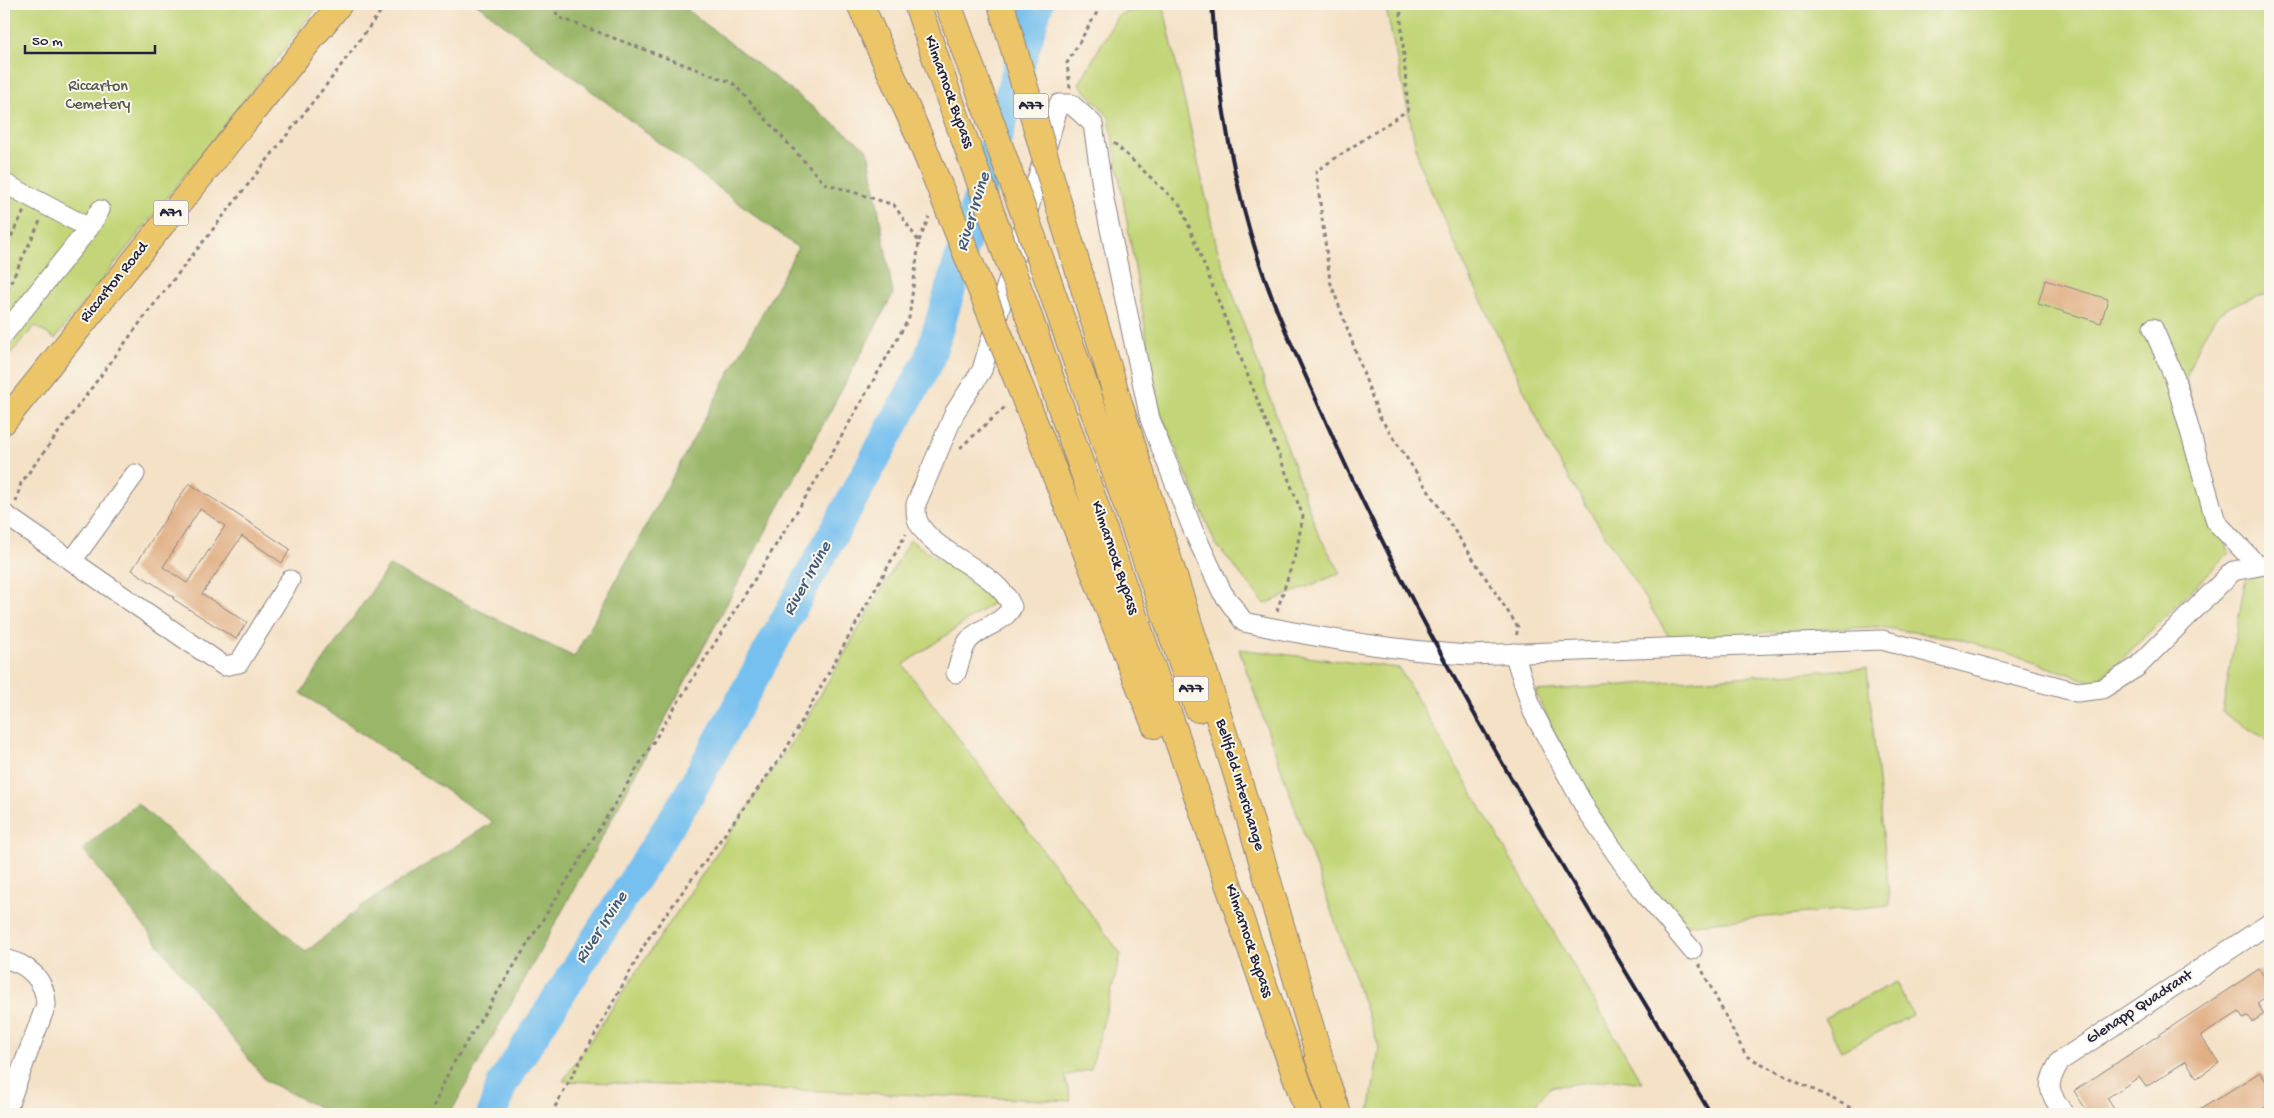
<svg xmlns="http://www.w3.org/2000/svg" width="2274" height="1118" font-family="'Gochi Hand',sans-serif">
<rect width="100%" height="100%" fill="#fbf7ec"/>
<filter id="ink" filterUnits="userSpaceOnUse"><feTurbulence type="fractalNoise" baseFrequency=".02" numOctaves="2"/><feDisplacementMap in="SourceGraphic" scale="10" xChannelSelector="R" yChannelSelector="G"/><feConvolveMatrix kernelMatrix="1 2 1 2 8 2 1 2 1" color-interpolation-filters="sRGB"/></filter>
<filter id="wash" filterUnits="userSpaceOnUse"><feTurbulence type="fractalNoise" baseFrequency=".0096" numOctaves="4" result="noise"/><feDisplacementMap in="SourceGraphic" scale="20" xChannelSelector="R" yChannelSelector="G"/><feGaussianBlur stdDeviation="1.12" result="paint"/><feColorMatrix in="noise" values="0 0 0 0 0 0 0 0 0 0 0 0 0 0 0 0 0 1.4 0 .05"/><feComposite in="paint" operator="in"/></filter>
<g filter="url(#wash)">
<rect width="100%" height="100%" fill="#f4e1c6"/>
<path fill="#c3d578" stroke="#727c5a" d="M4,4H319L285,49L55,339L35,326L4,361Z
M1157,4H1163L1217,248L1318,534L1341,573L1265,604L1215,543L1159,408L1109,117L1079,84L1118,15Z
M1385,4H2270V294C2252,297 2234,302 2219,314C2209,321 2188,367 2186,380L2229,553L2113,668L2093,682L1961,639L1878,627L1799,630L1671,640L1557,459L1463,262L1420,166Z
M910,540L997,600L903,665L1121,954L1091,1069L1065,1076L1071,1101L563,1081L803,725Z
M2270,568V742L2222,712L2247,571Z
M1239,649L1399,668L1642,1083L1614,1079L1550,1087L1527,1114H1369L1379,1047Z
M1867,668L1890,905L1684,925L1631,867L1571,768L1535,691Z
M1896,982L1913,1015L1841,1051L1824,1018Z"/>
<path fill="#9ab668" stroke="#5e6c52" d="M477,4H680L868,150L893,294L566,904L450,1114H332L266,1081L83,849L137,803L306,952L363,905L493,822L301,693L389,566L574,657L798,248Z"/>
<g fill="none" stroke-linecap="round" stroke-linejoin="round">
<path stroke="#76c0ef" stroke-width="31" d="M492,1114L502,1084L687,798L928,362L1038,4"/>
</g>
<g id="blocks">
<path fill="#e0af84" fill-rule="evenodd" d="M2045,280L2108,299L2101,323L2038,304Z
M189,483L290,549L282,563L242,536L202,594L247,622L236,639L173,599L174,597L132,570ZM200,509L225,526L187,583L163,567Z
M2259,969L2270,985V994L2257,1003L2264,1014L2253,1022L2248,1016L2243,1019L2239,1012L2201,1036L2219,1063L2197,1078L2186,1061L2146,1087L2139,1077L2107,1098L2117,1114H2089L2074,1091Z
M2260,1072L2270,1088V1104L2254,1114H2193Z"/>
</g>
</g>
<g filter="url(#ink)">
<use href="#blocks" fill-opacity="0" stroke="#8b8280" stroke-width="1"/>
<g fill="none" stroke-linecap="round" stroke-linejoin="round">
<defs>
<path id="minor" d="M4,183L89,228
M2153,328L2175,379L2216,522L2258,566
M4,334L89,228L100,210
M4,514L224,666L239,663L290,580
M72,561L135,474
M1514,653L1533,712L1588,813L1640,888L1692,950
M956,673C960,662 962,648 969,640C981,626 1003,624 1012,607C997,569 929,553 917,519C916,515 916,509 916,504L955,412L982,370L1059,104H1071L1093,124L1104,200L1150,419L1193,530L1222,592L1244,622C1318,638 1394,650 1469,655L1882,640L2077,692L2102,689L2137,667L2233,571L2270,564
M4,959C28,963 46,981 46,1005L5,1114
M2064,1114C2048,1090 2045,1087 2060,1061L2270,923"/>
<path id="major" d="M4,422L340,4"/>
<path id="highway" d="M860,4L919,136
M917,4L945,86
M948,4L963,45
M1060,209L1122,413L1237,775L1324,1073
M1042,263L1198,709
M1028,314L1309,1114
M1013,369L1155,725
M1318,1057L1338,1114"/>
</defs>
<use href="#minor" stroke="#8b8280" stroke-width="21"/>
<use href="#major" stroke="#8b8280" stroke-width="26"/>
<use href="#highway" stroke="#8b8280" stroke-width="28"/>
<path stroke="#8b8280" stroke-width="3" stroke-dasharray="4 4" stroke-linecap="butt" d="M1400,4L1408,110L1316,171L1330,281L1379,416L1518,627L1516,638
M1070,88L1067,63L1102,4
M1114,143L1181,206L1303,516L1296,552L1277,611
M919,241L929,217
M4,251L24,211
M4,297L40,221
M960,448L1005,407
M16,502L21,483L148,312L334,75L386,4
M1699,964L1746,1056L1863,1114
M430,1114L451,1067L820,474L909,318L919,242L894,205L824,183L733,83L558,17L553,4
M551,1114L648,939L784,753L906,534"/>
<use href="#minor" stroke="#fff" stroke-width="19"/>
<use href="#major" stroke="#edc569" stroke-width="24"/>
<use href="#highway" stroke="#edc569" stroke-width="26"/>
<path stroke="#22223b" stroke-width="4" d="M1212,4C1218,92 1232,181 1260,264C1278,319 1304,371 1327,424C1434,665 1577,888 1711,1114"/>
<defs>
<path id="highway-bridge" d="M1001,4L1060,209
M963,45L1042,263
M945,86L1028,314
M919,136L1013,369"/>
</defs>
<use href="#highway-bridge" stroke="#8b8280" stroke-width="28" stroke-linecap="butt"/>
<use href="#highway-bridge" stroke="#edc569" stroke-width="26"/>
</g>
</g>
<g text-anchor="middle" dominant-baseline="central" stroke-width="4" stroke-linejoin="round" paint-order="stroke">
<g fill="#fbf7ec" stroke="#636270" stroke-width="1">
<rect x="1013.5" y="93.5" width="35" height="25" rx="4"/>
<rect x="153.5" y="200.5" width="35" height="25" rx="4"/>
<rect x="1173.5" y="676.5" width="35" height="25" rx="4"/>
</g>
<g font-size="15" font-weight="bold" fill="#22223b">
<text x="1031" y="106">A77</text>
<text x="171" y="213">A71</text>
<text x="1191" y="689">A77</text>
</g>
<g font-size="16" fill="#52584d" stroke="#fbf7ec">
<text x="98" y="87">Riccarton<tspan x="98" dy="18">Cemetery</tspan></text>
</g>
<g font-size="16" fill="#22223b" stroke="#fbf7ec">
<text transform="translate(948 92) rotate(70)">Kilmarnock Bypass</text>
<text transform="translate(115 283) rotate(-51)">Riccarton Road</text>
<text transform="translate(1114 558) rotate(71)">Kilmarnock Bypass</text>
<text transform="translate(1239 785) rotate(73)">Bellfield Interchange</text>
<text transform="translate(1248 941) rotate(71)">Kilmarnock Bypass</text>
<text transform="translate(2140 1008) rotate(-33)">Glenapp Quadrant</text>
</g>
<g font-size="18" font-style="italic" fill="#3f597a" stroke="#fbf7ec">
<text transform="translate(974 212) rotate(-73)">River Irvine</text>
<text transform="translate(808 579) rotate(-61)">River Irvine</text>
<text transform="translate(602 928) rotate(-57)">River Irvine</text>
</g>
</g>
<rect width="2274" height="1118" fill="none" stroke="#fbf7ec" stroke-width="20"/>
<path d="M25 45v8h130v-8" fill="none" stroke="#22223b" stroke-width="2.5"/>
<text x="32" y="45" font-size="15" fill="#22223b" stroke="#fbf7ec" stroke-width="4" paint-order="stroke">50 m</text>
</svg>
